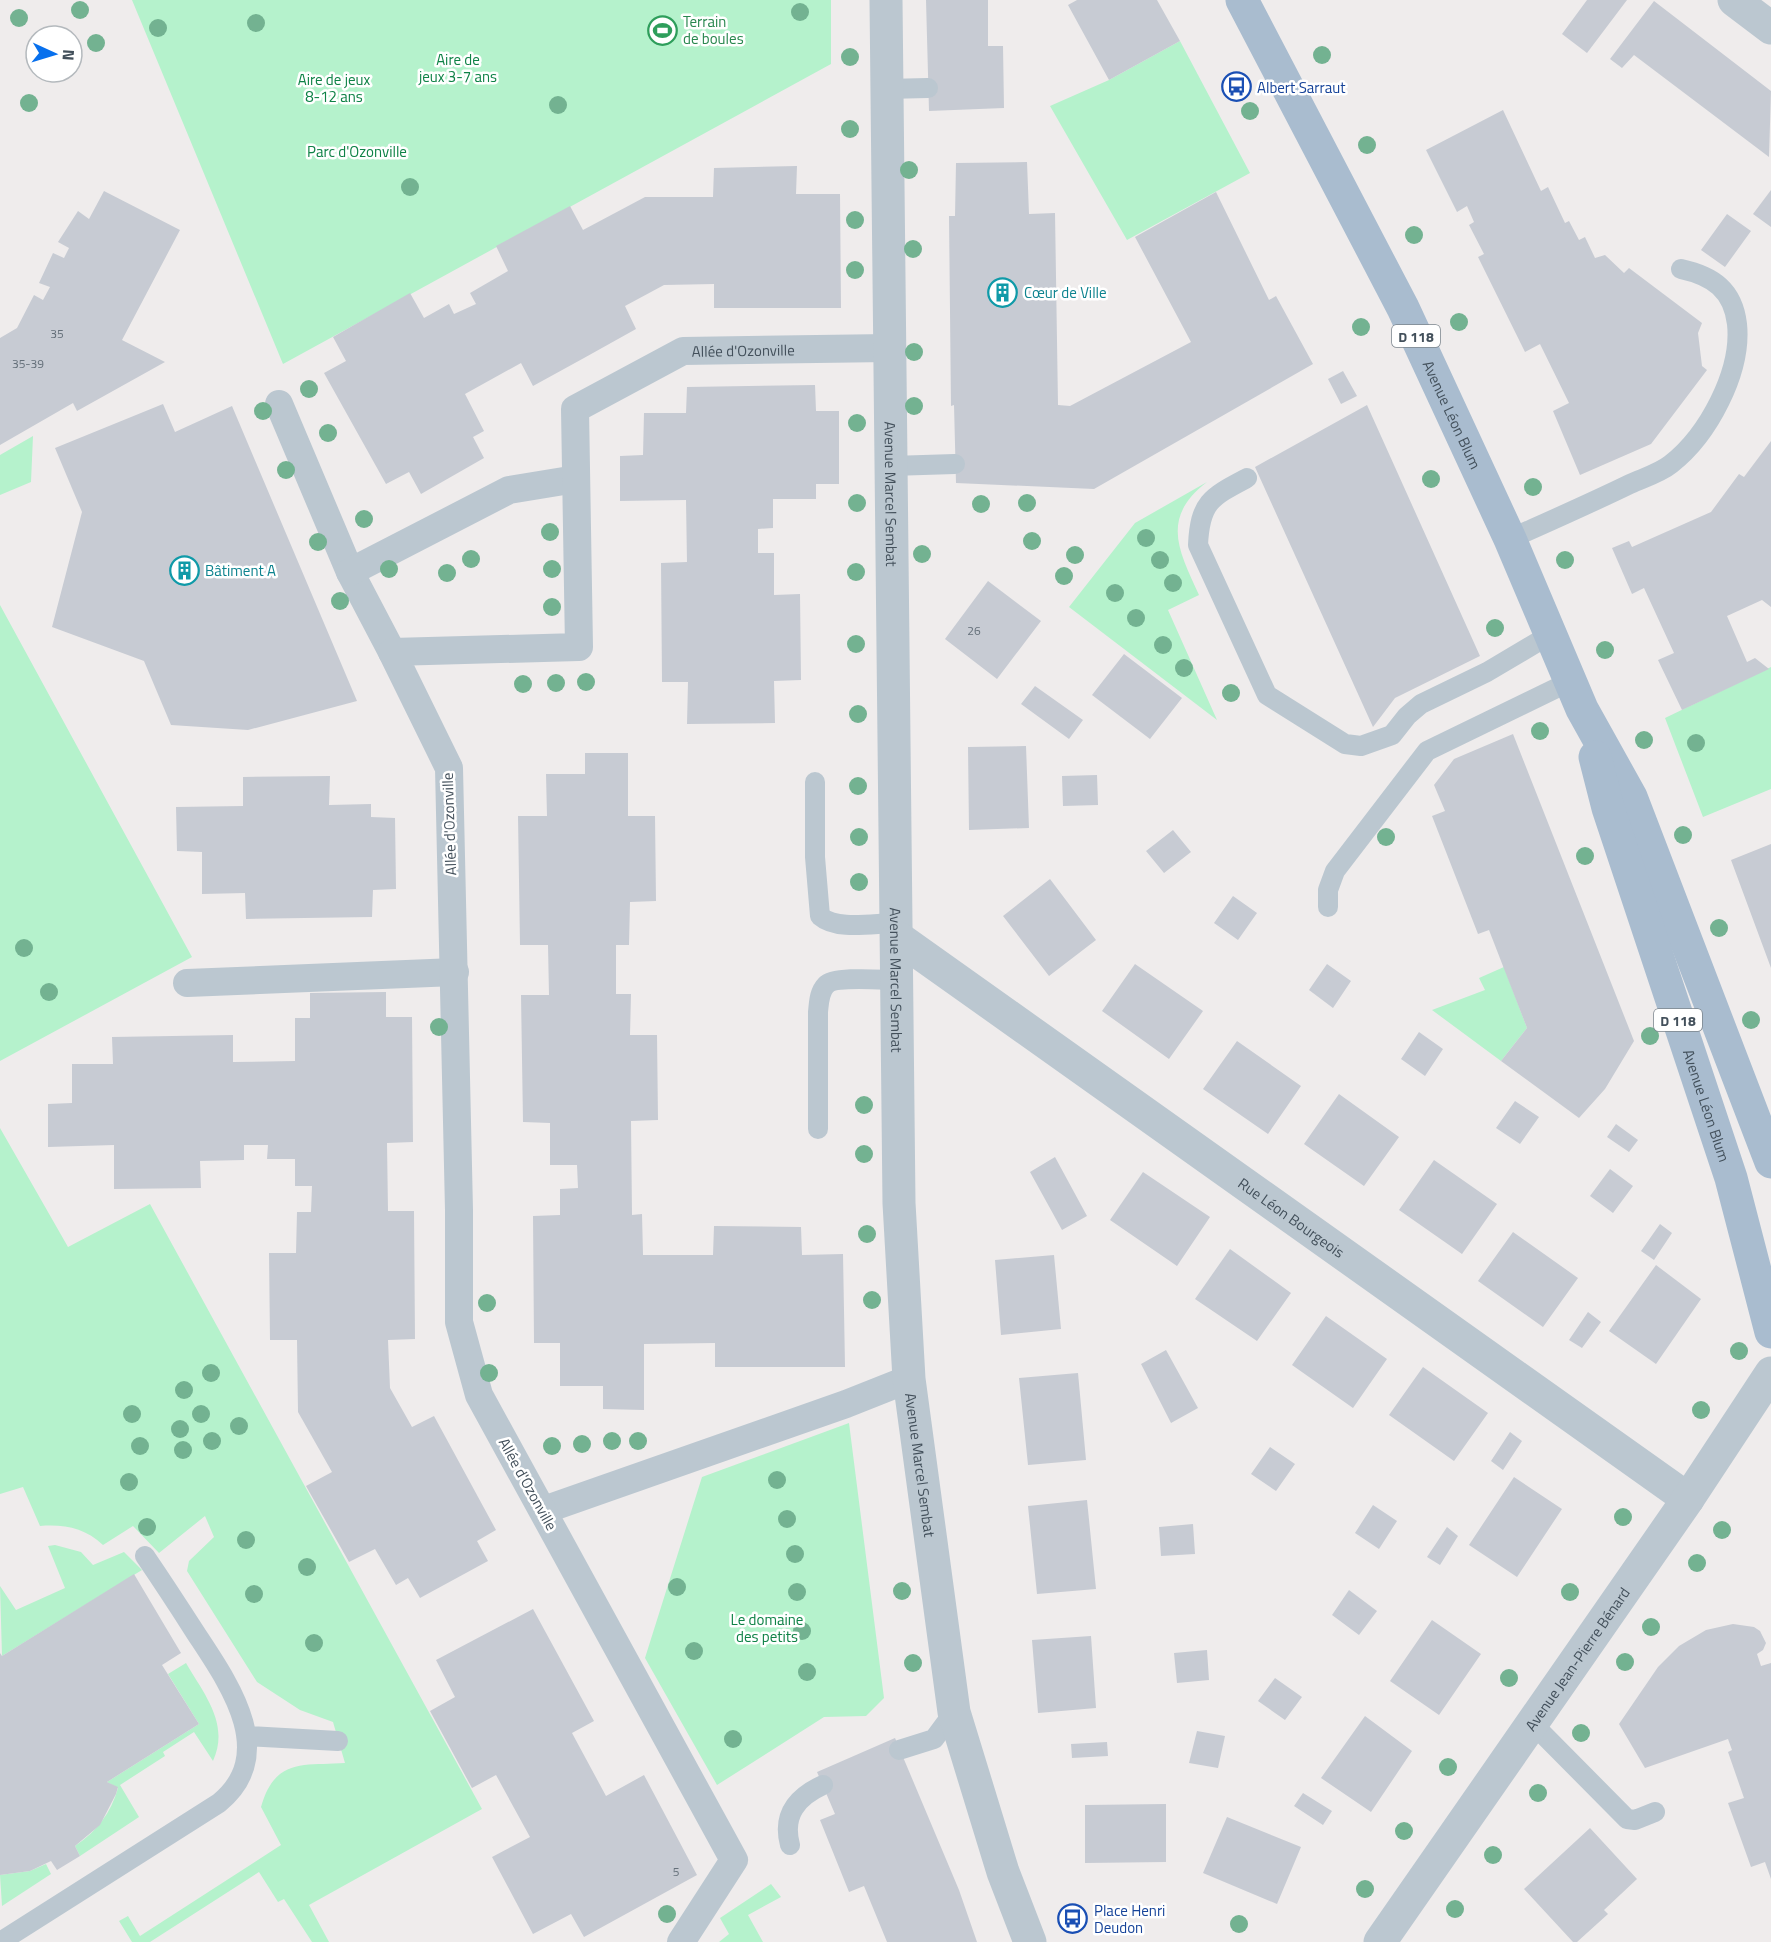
<svg xmlns="http://www.w3.org/2000/svg" width="1771" height="1942" font-family="'Titillium Web',sans-serif">
<rect width="100%" height="100%" fill="#efecec"/>
<path fill="#b5f2cc" d="M132,0H831V64L283,364Z
M1180,41L1250,173L1127,240L1050,106L1109,80Z
M33,436L31,482L0,495V455Z
M1207,482C1160,518 1179,551 1199,595L1168,610L1217,720L1069,607L1135,523Z
M0,605L192,957L0,1061Z
M1771,667V789L1703,817L1665,718Z
M1504,967L1527,1028L1501,1061L1432,1010L1485,990L1479,978Z
M0,1128L68,1247L150,1204L482,1809L309,1905L329,1942H312L284,1899L278,1902L259,1872L150,1942H132L119,1921L128,1916L140,1936L281,1845L261,1807C275,1757 305,1766 345,1763L333,1722L300,1710L257,1682L187,1571L189,1561L214,1537L205,1516L159,1553L133,1526L103,1545C85,1528 64,1524 40,1526L23,1487L0,1494Z
M849,1423L884,1698L866,1716L824,1717L717,1785L645,1658L702,1477Z
M55,1545L81,1552L93,1565L124,1552L142,1570L2,1656L0,1586L16,1610L65,1588L48,1546Z
M186,1663C204,1694 230,1724 213,1761L194,1732L163,1752L165,1756L120,1785L139,1817L80,1856L75,1846C97,1831 111,1813 118,1788L107,1782L199,1724L168,1674Z
M46,1864L51,1874L2,1906L0,1875L30,1871Z
M771,1884L781,1897L748,1915L763,1942H719L729,1934L720,1918Z"/>
<path fill="#c7cbd3" d="M926,0H988V46H1003L1004,108L929,111Z
M1077,0H1157L1180,41L1109,80L1068,5Z
M1587,0H1627L1587,53L1562,34Z
M1654,1L1771,91L1769,157L1634,55L1622,68L1610,59Z
M1503,110L1541,191L1548,187L1565,223L1569,221L1579,240L1585,237L1595,258L1605,255L1624,273L1629,268L1702,323L1698,333L1702,366L1707,370L1651,444L1580,475L1553,411L1569,403L1540,344L1525,352L1478,257L1484,254L1469,225L1474,222L1467,206L1457,212L1426,150Z
M1027,162L1029,214L1055,213L1058,405L1070,406L1191,342L1135,237L1216,192L1269,300L1276,296L1313,364L1094,489L956,483L954,405L951,406L949,216H955L956,163Z
M797,166L796,194H840L841,308H714V284L664,285L625,306L636,329L584,358L533,386L521,363L465,394L484,431L473,437L484,458L421,494L409,472L386,484L324,373L346,361L333,337L410,293L424,318L449,304L454,314L476,304L470,293L508,271L496,246L570,206L583,230L645,197H713L714,168Z
M1771,190V227L1753,214Z
M104,191L180,230L122,340L165,362L77,411L73,403L0,445V338L17,328L34,295L43,300L50,287L39,283L53,253L64,258L69,248L58,242L78,211L89,219Z
M1727,214L1751,231L1725,267L1701,250Z
M1343,371L1357,396L1341,404L1328,379Z
M815,385L816,411H839V484H816V499H773V528L758,529V553H774V595L800,594L801,680L774,681L775,723L687,724L688,682H662L661,563L687,562L686,500L620,501V456L643,455L644,413H686L687,387Z
M163,404L175,432L232,406L357,701L248,730L171,725L144,661L52,627L82,512L55,448Z
M1367,405L1480,656L1395,698L1373,727L1255,467Z
M1771,441V607L1762,600L1727,616L1747,662L1755,658L1769,669L1682,710L1658,660L1674,653L1644,588L1632,594L1612,548L1629,541L1632,547L1711,512L1739,474L1744,477Z
M988,581L1041,621L997,679L945,639Z
M1124,654L1182,698L1150,739L1092,695Z
M1035,686L1083,720L1069,739L1021,704Z
M1513,734L1634,1041L1605,1089L1579,1118L1501,1061L1527,1028L1489,930L1478,934L1432,816L1445,811L1434,785L1454,759Z
M1026,746L1029,828L969,830L968,747Z
M585,753H628V816H655L656,901L630,902L629,945H616V994H631L630,1035H657L658,1120L631,1121L632,1215L642,1214L643,1255H713L714,1226L801,1227L802,1255L843,1254L845,1367H715V1343L644,1344V1410L603,1409V1386H560V1343H534L533,1216L560,1215V1189L578,1188L577,1165H550V1123L523,1122L521,995H549L548,945H520L518,816H547L546,774H585Z
M1097,775L1098,805L1063,806L1062,776Z
M330,776L329,805L371,804V817L395,818L396,889L373,890L372,917L246,919L245,893L202,894V852L177,851L176,807L243,806V777Z
M1173,830L1191,852L1164,873L1146,851Z
M1771,844V968L1731,860Z
M1050,879L1096,940L1049,976L1003,916Z
M1233,896L1257,913L1238,940L1214,923Z
M1135,964L1203,1011L1169,1059L1102,1011Z
M1327,964L1351,981L1333,1008L1309,990Z
M386,992V1017H412L413,1142L387,1143L388,1211H414L415,1339L388,1340L390,1388L412,1427L434,1416L496,1530L477,1541L488,1561L420,1598L408,1578L396,1585L375,1549L349,1562L306,1486L332,1472L298,1412L297,1340H270L269,1253H296L297,1212H311L312,1186H295V1159H267L268,1145H244V1160L200,1161L201,1188L114,1189V1145L48,1147V1104L72,1103V1064H113L112,1037L233,1035V1062L295,1061V1018H310V993Z
M1419,1032L1443,1049L1425,1076L1401,1059Z
M1237,1041L1301,1086L1268,1134L1203,1089Z
M1339,1094L1399,1137L1364,1186L1304,1144Z
M1515,1101L1539,1117L1520,1144L1496,1128Z
M1616,1124L1638,1140L1629,1152L1607,1137Z
M1055,1157L1087,1216L1062,1230L1030,1172Z
M1434,1160L1497,1204L1462,1254L1399,1210Z
M1610,1169L1633,1186L1613,1213L1590,1196Z
M1143,1172L1210,1217L1177,1266L1110,1220Z
M1660,1224L1672,1233L1654,1260L1641,1251Z
M1513,1232L1578,1278L1543,1327L1478,1281Z
M1230,1249L1291,1293L1257,1341L1195,1299Z
M1054,1255L1061,1329L1001,1335L995,1260Z
M1656,1265L1701,1299L1656,1364L1609,1331Z
M1588,1312L1601,1322L1582,1348L1569,1340Z
M1326,1316L1387,1359L1353,1408L1292,1365Z
M1166,1350L1198,1408L1171,1423L1141,1364Z
M1423,1367L1488,1413L1454,1461L1389,1415Z
M1078,1373L1086,1460L1028,1465L1019,1378Z
M1510,1432L1522,1441L1503,1470L1491,1461Z
M1270,1447L1295,1464L1276,1491L1251,1474Z
M1514,1477L1562,1509L1517,1577L1469,1545Z
M1087,1500L1096,1589L1037,1594L1028,1506Z
M1373,1505L1397,1521L1379,1549L1355,1533Z
M1193,1524L1195,1554L1161,1556L1159,1527Z
M1447,1527L1458,1536L1440,1565L1427,1557Z
M134,1574L181,1653L162,1665L199,1724L107,1782L118,1787L116,1794L100,1825L75,1846L80,1856L57,1870L51,1861L30,1871L0,1875V1653L2,1656Z
M1349,1590L1377,1611L1359,1635L1332,1615Z
M533,1609L594,1721L572,1733L606,1796L644,1775L697,1875L584,1937L571,1914L533,1934L492,1857L530,1837L496,1775L472,1788L430,1711L455,1697L436,1660Z
M1432,1620L1481,1654L1439,1715L1390,1681Z
M1733,1624L1754,1627L1760,1631L1766,1643L1763,1650L1757,1654L1761,1666L1771,1663V1879L1765,1862L1751,1867L1728,1803L1744,1798L1728,1752L1732,1750L1728,1739L1645,1768L1619,1724L1658,1667L1679,1646L1706,1630Z
M1091,1636L1096,1708L1038,1713L1032,1640Z
M1207,1650L1209,1680L1177,1683L1174,1653Z
M1275,1678L1302,1697L1285,1720L1258,1701Z
M1365,1716L1412,1751L1371,1812L1321,1778Z
M1197,1731L1225,1736L1218,1768L1189,1763Z
M895,1738L959,1890L977,1942H887L864,1886L849,1892L820,1820L835,1814L817,1772Z
M1107,1742L1108,1756L1072,1758L1071,1744Z
M1303,1793L1332,1811L1323,1825L1294,1806Z
M1166,1804V1862L1085,1863V1805Z
M1227,1817L1301,1847L1277,1904L1203,1873Z
M1590,1828L1637,1879L1604,1910L1608,1914L1577,1942H1573L1524,1889Z"/>
<g fill="none" stroke-linecap="round" stroke-linejoin="round">
<path stroke="#bbc7d0" stroke-width="20" d="M886,89L928,88
M891,466L955,464
M1247,478C1211,497 1200,502 1198,545L1267,695L1345,744L1361,746L1392,735L1407,716L1421,704L1487,672L1551,634
M1510,539C1550,521 1591,503 1630,484C1643,478 1660,473 1671,464C1708,435 1742,372 1737,324C1733,290 1713,276 1681,269
M815,782V857L820,916C837,931 874,923 896,923
M1328,907V890L1335,871L1427,751L1571,681
M818,1129V1012C819,1003 819,992 826,985C834,976 883,980 897,980
M1531,1722L1627,1819L1635,1820L1655,1812
M247,1736L338,1741
M899,1750L934,1739L954,1712
M790,1845C782,1815 797,1797 823,1785
M0,1942L219,1803C280,1753 227,1681 195,1632C179,1607 162,1581 145,1556"/>
<g stroke="#bbc7d0" stroke-width="28">
<path d="M279,404L350,572L392,652"/>
<path d="M350,572L509,490L576,479"/>
<path d="M187,983L455,972"/>
<path d="M544,1510L846,1404L909,1379"/>
<path id="s1" d="M681,1942L734,1860L479,1395L459,1322V1210L449,768L392,652L579,647L575,409L683,351L889,348"/>
</g>
<g stroke="#bbc7d0" stroke-width="33">
<path id="s2" d="M886,0L899,1203L909,1379L954,1712L1003,1872L1030,1942"/>
<path d="M1734,0L1771,28"/>
<path id="s3" d="M897,937L1688,1499"/>
</g>
<path stroke="#bbc7d0" stroke-width="33" id="s4" d="M1380,1942L1688,1499L1771,1373"/>
<g stroke="#a9bccf" stroke-width="33">
<path id="s5" d="M1242,0L1403,308L1510,539L1582,709L1631,797L1771,1162"/>
<path id="s6" d="M1595,757L1608,808L1731,1178L1771,1332"/>
</g>
</g>
<g fill="#73b291">
<circle cx="80" cy="10" r="9"/>
<circle cx="800" cy="12" r="9"/>
<circle cx="19" cy="18" r="9"/>
<circle cx="256" cy="23" r="9"/>
<circle cx="158" cy="28" r="9"/>
<circle cx="96" cy="43" r="9"/>
<circle cx="1322" cy="55" r="9"/>
<circle cx="850" cy="57" r="9"/>
<circle cx="29" cy="103" r="9"/>
<circle cx="558" cy="105" r="9"/>
<circle cx="1250" cy="111" r="9"/>
<circle cx="850" cy="129" r="9"/>
<circle cx="1367" cy="145" r="9"/>
<circle cx="909" cy="170" r="9"/>
<circle cx="410" cy="187" r="9"/>
<circle cx="855" cy="220" r="9"/>
<circle cx="1414" cy="235" r="9"/>
<circle cx="913" cy="249" r="9"/>
<circle cx="855" cy="270" r="9"/>
<circle cx="1459" cy="322" r="9"/>
<circle cx="1361" cy="327" r="9"/>
<circle cx="914" cy="352" r="9"/>
<circle cx="309" cy="389" r="9"/>
<circle cx="914" cy="406" r="9"/>
<circle cx="263" cy="411" r="9"/>
<circle cx="857" cy="423" r="9"/>
<circle cx="328" cy="433" r="9"/>
<circle cx="286" cy="470" r="9"/>
<circle cx="1431" cy="479" r="9"/>
<circle cx="1533" cy="487" r="9"/>
<circle cx="857" cy="503" r="9"/>
<circle cx="1027" cy="503" r="9"/>
<circle cx="981" cy="504" r="9"/>
<circle cx="364" cy="519" r="9"/>
<circle cx="550" cy="532" r="9"/>
<circle cx="1146" cy="538" r="9"/>
<circle cx="1032" cy="541" r="9"/>
<circle cx="318" cy="542" r="9"/>
<circle cx="922" cy="554" r="9"/>
<circle cx="1075" cy="555" r="9"/>
<circle cx="471" cy="559" r="9"/>
<circle cx="1160" cy="560" r="9"/>
<circle cx="1565" cy="560" r="9"/>
<circle cx="389" cy="569" r="9"/>
<circle cx="552" cy="569" r="9"/>
<circle cx="856" cy="572" r="9"/>
<circle cx="447" cy="573" r="9"/>
<circle cx="1064" cy="576" r="9"/>
<circle cx="1173" cy="583" r="9"/>
<circle cx="1115" cy="593" r="9"/>
<circle cx="340" cy="601" r="9"/>
<circle cx="552" cy="607" r="9"/>
<circle cx="1136" cy="618" r="9"/>
<circle cx="1495" cy="628" r="9"/>
<circle cx="856" cy="644" r="9"/>
<circle cx="1163" cy="645" r="9"/>
<circle cx="1605" cy="650" r="9"/>
<circle cx="1184" cy="668" r="9"/>
<circle cx="586" cy="682" r="9"/>
<circle cx="556" cy="683" r="9"/>
<circle cx="523" cy="684" r="9"/>
<circle cx="1231" cy="693" r="9"/>
<circle cx="858" cy="714" r="9"/>
<circle cx="1540" cy="731" r="9"/>
<circle cx="1644" cy="740" r="9"/>
<circle cx="1696" cy="743" r="9"/>
<circle cx="858" cy="786" r="9"/>
<circle cx="1683" cy="835" r="9"/>
<circle cx="859" cy="837" r="9"/>
<circle cx="1386" cy="837" r="9"/>
<circle cx="1585" cy="856" r="9"/>
<circle cx="859" cy="882" r="9"/>
<circle cx="1719" cy="928" r="9"/>
<circle cx="24" cy="948" r="9"/>
<circle cx="49" cy="992" r="9"/>
<circle cx="1751" cy="1020" r="9"/>
<circle cx="439" cy="1027" r="9"/>
<circle cx="1650" cy="1036" r="9"/>
<circle cx="864" cy="1105" r="9"/>
<circle cx="864" cy="1154" r="9"/>
<circle cx="867" cy="1234" r="9"/>
<circle cx="872" cy="1300" r="9"/>
<circle cx="487" cy="1303" r="9"/>
<circle cx="1739" cy="1351" r="9"/>
<circle cx="211" cy="1373" r="9"/>
<circle cx="489" cy="1373" r="9"/>
<circle cx="184" cy="1390" r="9"/>
<circle cx="1701" cy="1410" r="9"/>
<circle cx="132" cy="1414" r="9"/>
<circle cx="201" cy="1414" r="9"/>
<circle cx="239" cy="1426" r="9"/>
<circle cx="180" cy="1429" r="9"/>
<circle cx="212" cy="1441" r="9"/>
<circle cx="612" cy="1441" r="9"/>
<circle cx="638" cy="1441" r="9"/>
<circle cx="582" cy="1444" r="9"/>
<circle cx="140" cy="1446" r="9"/>
<circle cx="552" cy="1446" r="9"/>
<circle cx="183" cy="1450" r="9"/>
<circle cx="777" cy="1480" r="9"/>
<circle cx="129" cy="1482" r="9"/>
<circle cx="1623" cy="1517" r="9"/>
<circle cx="787" cy="1519" r="9"/>
<circle cx="147" cy="1527" r="9"/>
<circle cx="1722" cy="1530" r="9"/>
<circle cx="246" cy="1540" r="9"/>
<circle cx="795" cy="1554" r="9"/>
<circle cx="1697" cy="1563" r="9"/>
<circle cx="307" cy="1567" r="9"/>
<circle cx="677" cy="1587" r="9"/>
<circle cx="902" cy="1591" r="9"/>
<circle cx="797" cy="1592" r="9"/>
<circle cx="1570" cy="1592" r="9"/>
<circle cx="254" cy="1594" r="9"/>
<circle cx="1651" cy="1627" r="9"/>
<circle cx="802" cy="1631" r="9"/>
<circle cx="314" cy="1643" r="9"/>
<circle cx="694" cy="1651" r="9"/>
<circle cx="1625" cy="1662" r="9"/>
<circle cx="913" cy="1663" r="9"/>
<circle cx="807" cy="1672" r="9"/>
<circle cx="1509" cy="1678" r="9"/>
<circle cx="1581" cy="1733" r="9"/>
<circle cx="733" cy="1739" r="9"/>
<circle cx="1448" cy="1767" r="9"/>
<circle cx="1538" cy="1793" r="9"/>
<circle cx="1404" cy="1831" r="9"/>
<circle cx="1493" cy="1855" r="9"/>
<circle cx="1365" cy="1889" r="9"/>
<circle cx="1455" cy="1909" r="9"/>
<circle cx="667" cy="1914" r="9"/>
<circle cx="1239" cy="1924" r="9"/>
</g>
<defs>
<symbol id="stadium-ring" viewBox="-11 -11 22 22"><circle r="9.5" fill="#fff" stroke="#2e9e5b" stroke-width="1.5"/><path d="M0-5a6.5 5 0 1 0 0 10a6.5 5 0 1 0 0-10ZM-3.5-1.8h7v3.6h-7Z" fill="#2e9e5b"/></symbol>
<symbol id="bus-ring" viewBox="-11 -11 22 22"><circle r="9.5" fill="#fff" stroke="#1a4fb4" stroke-width="1.5"/><path d="M-5-6H5V4H4V6H2V4H-2V6H-4V4H-5ZM-3.5-4V0h7V-4ZM-3.5 1.2v1.5H-2V1.2ZM2 1.2v1.5H3.5V1.2Z" fill="#1a4fb4"/></symbol>
<symbol id="building-ring" viewBox="-11 -11 22 22"><circle r="9.5" fill="#fff" stroke="#0f9aa8" stroke-width="1.5"/><path d="M-4-6H4V6H1V3H-1V6H-4ZM-2.5-4.3h1.7v1.8h-1.7ZM.8-4.3h1.7v1.8H.8ZM-2.5-1h1.7V.8h-1.7ZM.8-1h1.7V.8H.8Z" fill="#0f9aa8"/></symbol>
</defs>
<g fill-rule="evenodd">
<use href="#stadium-ring" x="646" y="14" width="33" height="33"/>
<use href="#bus-ring" x="1220" y="70" width="33" height="33"/>
<use href="#building-ring" x="986" y="276" width="33" height="33"/>
<use href="#building-ring" x="168" y="554" width="33" height="33"/>
<use href="#bus-ring" x="1056" y="1902" width="33" height="33"/>
</g>
<g text-anchor="middle" dominant-baseline="central" stroke-width="5" stroke-linejoin="round" paint-order="stroke">
<g font-size="12" fill="#646f79">
<text x="57" y="333">35</text>
<text x="28" y="363">35-39</text>
<text x="974" y="630">26</text>
<text x="676" y="1871">5</text>
</g>
<g fill="#fff" stroke="#7b848c" stroke-width="1.5">
<rect x="1392" y="325" width="48" height="22" rx="4.5"/>
<rect x="1654" y="1009" width="48" height="22" rx="4.5"/>
</g>
<g font-size="14" font-weight="bold" fill="#43505b">
<text x="1416" y="336">D 118</text>
<text x="1678" y="1020">D 118</text>
</g>
<g font-size="15" fill="#27864d" stroke="#fff" text-anchor="start">
<text x="683" y="21">Terrain<tspan x="683" dy="17">de boules</tspan></text>
</g>
<g font-size="15" fill="#0e8246" stroke="#fff">
<text x="458" y="59">Aire de<tspan x="458" dy="17">jeux 3-7 ans</tspan></text>
<text x="334" y="79">Aire de jeux<tspan x="334" dy="17">8-12 ans</tspan></text>
<text x="357" y="151">Parc d'Ozonville</text>
<text x="767" y="1619">Le domaine<tspan x="767" dy="17">des petits</tspan></text>
</g>
<g font-size="15" fill="#164399" stroke="#fff" text-anchor="start">
<text x="1257" y="87">Albert Sarraut</text>
<text x="1094" y="1910">Place Henri<tspan x="1094" dy="17">Deudon</tspan></text>
</g>
<g font-size="15" fill="#0d838f" stroke="#fff" text-anchor="start">
<text x="1024" y="292">Cœur de Ville</text>
<text x="205" y="570">Bâtiment A</text>
</g>
<g font-size="15" fill="#43505b" stroke="#fff">
<text stroke="none"><textPath href="#s1" startOffset="1995">Allée d'Ozonville</textPath></text>
<text stroke="none"><textPath href="#s5" startOffset="465">Avenue Léon Blum</textPath></text>
<text stroke="none"><textPath href="#s2" startOffset="494">Avenue Marcel Sembat</textPath></text>
<text transform="translate(449 824) rotate(-92)">Allée d'Ozonville</text>
<text stroke="none"><textPath href="#s2" startOffset="980">Avenue Marcel Sembat</textPath></text>
<text stroke="none"><textPath href="#s6" startOffset="366">Avenue Léon Blum</textPath></text>
<text stroke="none"><textPath href="#s3" startOffset="484">Rue Léon Bourgeois</textPath></text>
<text stroke="none"><textPath href="#s2" startOffset="1466">Avenue Marcel Sembat</textPath></text>
<text transform="translate(528 1484) rotate(61)">Allée d'Ozonville</text>
<text stroke="none"><textPath href="#s4" startOffset="345">Avenue Jean-Pierre Bénard</textPath></text>
</g>
</g>
<g transform="translate(54 54) rotate(94)"><circle r="28" fill="#ffffff" stroke="#b4b9bd" stroke-width="1.5"/>
<path d="M0-4.5L10 22L0 15L-10 22Z" fill="#0870ed"/>
<text y="-9" font-size="16" font-weight="bold" text-anchor="middle" fill="#43505b">N</text>
</g>
</svg>
